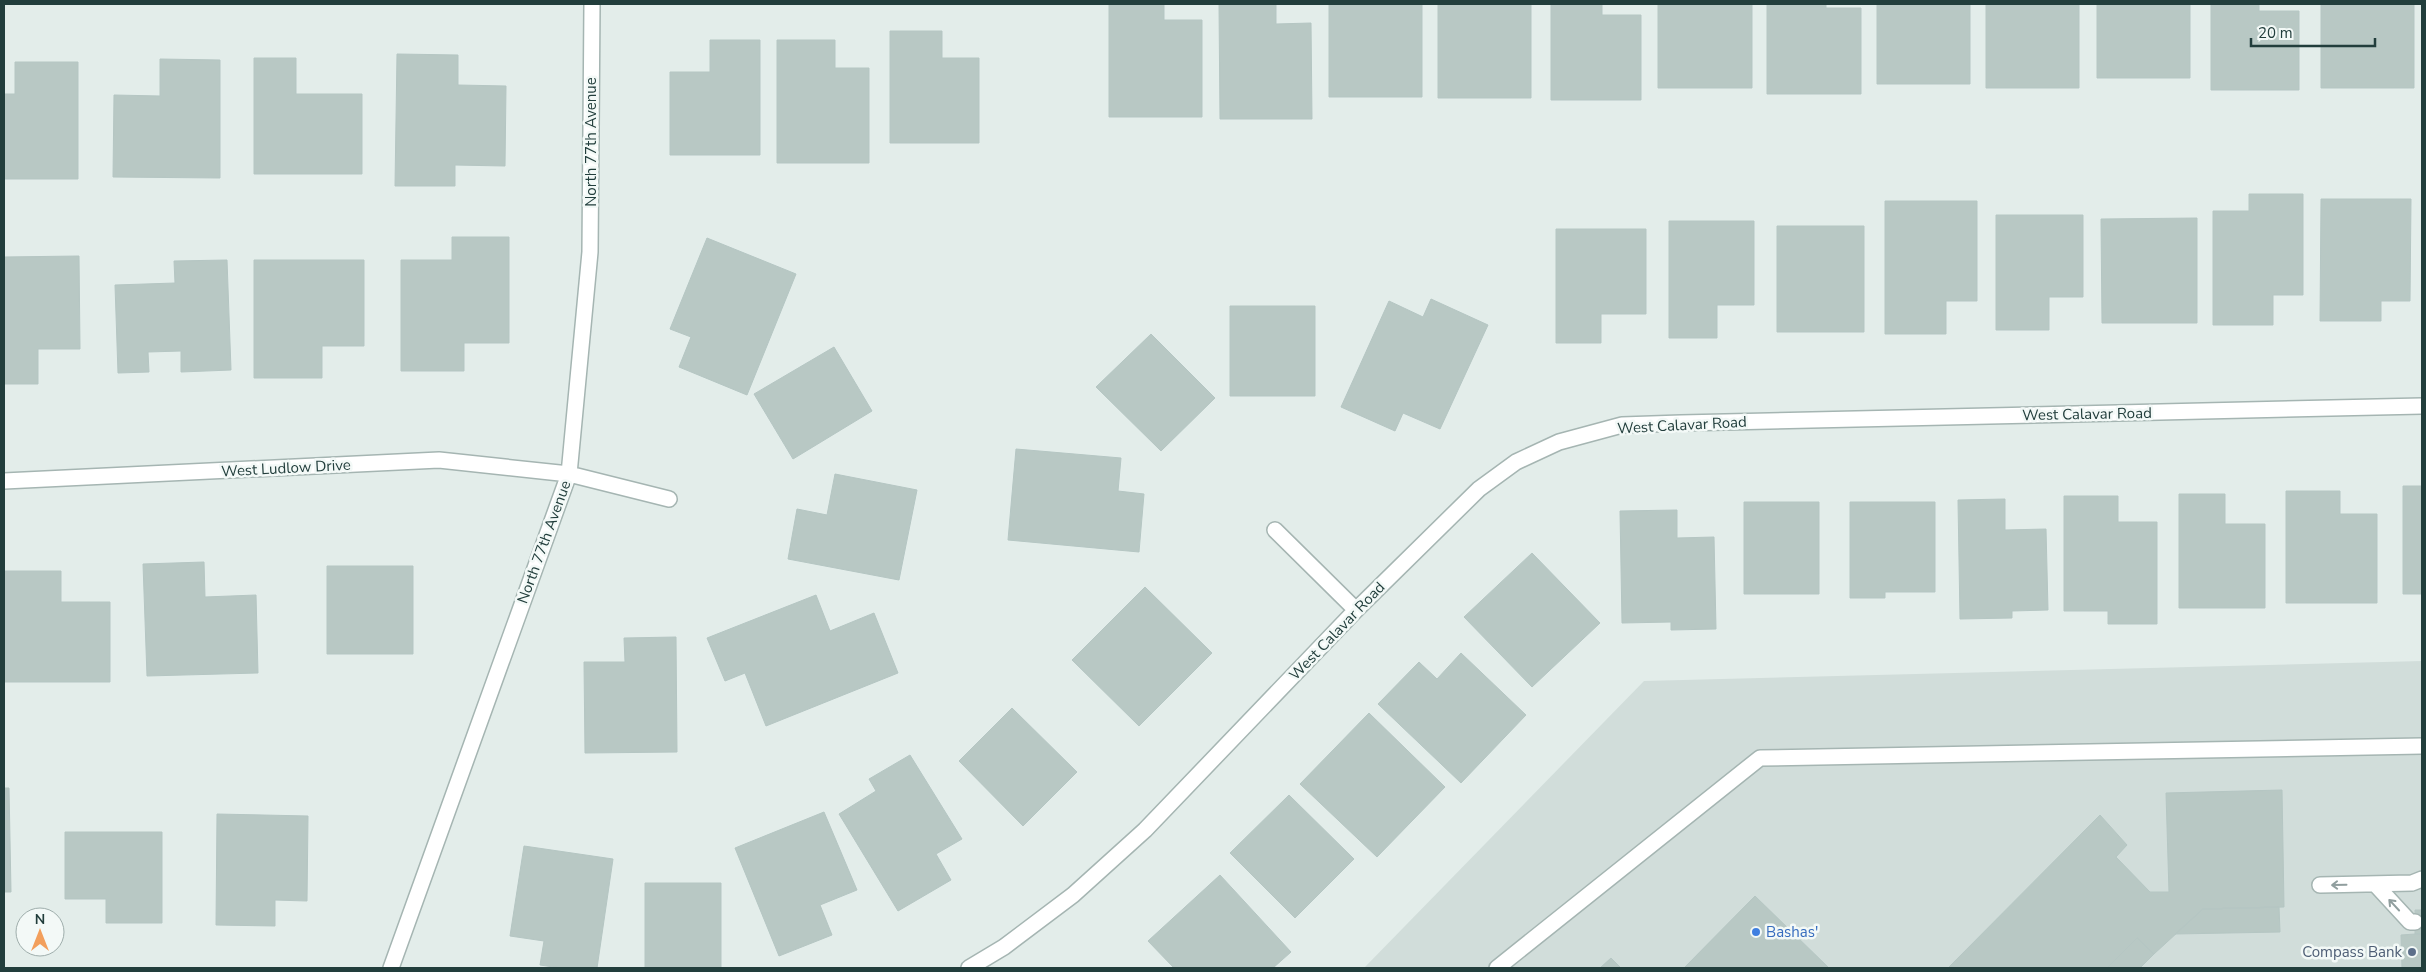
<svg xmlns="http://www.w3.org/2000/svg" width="2426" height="972" font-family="'Nunito Sans',sans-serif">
<rect width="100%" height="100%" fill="#e3edea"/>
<path fill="#d1ddda" d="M2422,661V968H1364L1644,681Z"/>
<path fill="#b8c8c4" stroke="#b5c6c3" d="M1109,4H1164V20H1202V117H1109Z
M1219,4H1276V24L1311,23L1312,119H1220Z
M1329,4H1422V97H1329Z
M1438,4H1531V98H1438Z
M1551,4H1602V15H1641V100H1551Z
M1658,4H1752V88H1658Z
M1767,4H1826V8H1861V94H1767Z
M1877,4H1970V84H1877Z
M1986,4H2079V88H1986Z
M2097,4H2190V78H2097Z
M2211,4H2259V11H2299V90H2211Z
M2321,4H2414V88H2321Z
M890,31H942V58H979V143H890Z
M710,40H760V155H670V72H710Z
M777,40H835V68H869V163H777Z
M397,54L458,55V85L506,86L505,166L455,165V186H395Z
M254,58H296V94H362V174H254Z
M160,59L220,60V178L113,177L114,95L160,96Z
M15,62H78V179H4V94H15Z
M2249,194H2303V295H2273V325H2213V211H2249Z
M2321,199H2411L2410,301H2381V321H2320Z
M1885,201H1977V301H1946V334H1885Z
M1996,215H2083V297H2049V330H1996Z
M2197,218V323H2102L2101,219Z
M1669,221H1754V305H1717V338H1669Z
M1777,226H1864V332H1777Z
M1556,229H1646V314H1601V343H1556Z
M452,237H509V343H464V371H401V260H452Z
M707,238L796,274L747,395L679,367L691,337L670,329Z
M79,256L80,349H38V384H4V257Z
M227,260L231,370L181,372V351L148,352L149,372L118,373L115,285L175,283L174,261Z
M254,260H364V346H322V378H254Z
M1431,299L1488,325L1440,429L1403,413L1395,431L1341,407L1389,301L1423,317Z
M1230,306H1315V396H1230Z
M1151,334L1215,398L1161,451L1096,387Z
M834,347L872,411L793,459L754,394Z
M1016,449L1121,458L1118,491L1144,494L1139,552L1008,540Z
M835,474L917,490L899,580L788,559L797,509L827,515Z
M2403,486H2422V594H2403Z
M2286,491H2340V514H2377V603H2286Z
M2179,494H2225V524H2265V608H2179Z
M2064,496H2118V522H2157V624H2108V611H2064Z
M2005,499V530L2046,529L2048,610L2012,611V618L1960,619L1958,500Z
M1744,502H1819V594H1744Z
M1850,502H1935V592H1885V598H1850Z
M1677,510V538L1714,537L1716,629L1671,630V622L1622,623L1620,511Z
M1532,553L1600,623L1532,687L1464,617Z
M204,562L205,597L256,595L258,673L147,676L143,564Z
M327,566H413V654H327Z
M4,571H61V602H110V682H4Z
M1145,587L1212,653L1139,726L1072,660Z
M816,595L830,631L874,613L898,673L766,726L745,673L725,681L707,638Z
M676,637L677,752L585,753L584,662H625L624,638Z
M1461,653L1526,715L1461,783L1378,704L1419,662L1437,679Z
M1012,708L1077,772L1023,826L959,761Z
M1369,713L1445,787L1377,857L1300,784Z
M910,755L962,839L936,854L951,880L898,911L839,814L876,791L869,779Z
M4,788H9L11,892H4Z
M2282,790L2284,907L2203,909L2154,954L2137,938L2107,968H1948L2100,815L2127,845L2116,857L2150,892H2169L2166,793Z
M1289,795L1354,859L1295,918L1230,853Z
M824,812L857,890L820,905L832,935L779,956L735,848Z
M217,814L308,816L307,901L275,900V926L216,925Z
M65,832H162V923H106V899H65Z
M524,846L613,859L597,968H560L540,965L544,941L510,936Z
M1220,875L1291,952L1273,968H1174L1148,941Z
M645,883H721V968H645Z
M1755,896L1829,968H1684Z
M2279,907L2280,932L2175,934L2203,909Z
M2415,910H2422V934H2415Z
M2415,934H2422V968H2402L2401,935Z
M2137,938L2154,954L2140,968H2107Z
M1611,958L1621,968H1600Z"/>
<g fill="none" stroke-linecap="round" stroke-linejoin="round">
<defs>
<path id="lane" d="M2375,884L2410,922H2415
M2320,885L2412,883L2422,879
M1497,968L1760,758L2422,746"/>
<path id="street" d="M4,481L439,460L569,474L669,499
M1275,530L1356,610
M391,968L569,474L590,252L592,4
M969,968L1004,947L1073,895L1145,830L1356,610L1479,489L1516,462L1559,442L1622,425L1681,423L2422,406"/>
</defs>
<use href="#lane" stroke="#a5b5b2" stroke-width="18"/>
<use href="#street" stroke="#a5b5b2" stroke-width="18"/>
<use href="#lane" stroke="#fff" stroke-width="15"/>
<use href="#street" stroke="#fff" stroke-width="15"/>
</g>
<defs><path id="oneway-shaft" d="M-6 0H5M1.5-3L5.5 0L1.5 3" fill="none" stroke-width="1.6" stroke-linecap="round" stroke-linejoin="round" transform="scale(1.25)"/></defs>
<g stroke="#909e9e">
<use href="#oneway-shaft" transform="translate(2339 885) rotate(179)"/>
<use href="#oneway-shaft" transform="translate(2394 905) rotate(-133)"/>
</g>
<circle fill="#3f7fe0" stroke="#f3f9f7" stroke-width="2" cx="1756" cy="932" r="5"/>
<circle fill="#5c6f8a" stroke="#f3f9f7" stroke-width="2" cx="2412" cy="952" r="5"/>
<g text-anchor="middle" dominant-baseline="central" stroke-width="5" stroke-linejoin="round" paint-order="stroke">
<g font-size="15" fill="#223e3c" stroke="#f3f9f7">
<text transform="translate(591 142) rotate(-90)">North 77th Avenue</text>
<text transform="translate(2087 414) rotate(-1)">West Calavar Road</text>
<text transform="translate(1682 425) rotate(-3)">West Calavar Road</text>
<text transform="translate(286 468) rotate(-3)">West Ludlow Drive</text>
<text transform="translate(544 542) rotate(-70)">North 77th Avenue</text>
<text transform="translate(1337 631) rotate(-46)">West Calavar Road</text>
</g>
<g font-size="15" fill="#366cbe" stroke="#f3f9f7" text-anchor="start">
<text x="1766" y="932">Bashas'</text>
</g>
<g font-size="15" fill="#4e5e75" stroke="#f3f9f7" text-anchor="end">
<text x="2402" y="952">Compass Bank</text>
</g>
</g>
<rect width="2426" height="972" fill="none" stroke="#223e3c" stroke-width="10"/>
<g transform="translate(40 932)"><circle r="24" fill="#f3f9f7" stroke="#9faeac"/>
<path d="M0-4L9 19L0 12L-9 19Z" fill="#f29f5c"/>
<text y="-8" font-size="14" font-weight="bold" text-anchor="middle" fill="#223e3c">N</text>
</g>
<path d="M2251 38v8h124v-8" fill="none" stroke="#223e3c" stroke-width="2.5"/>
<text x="2258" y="38" font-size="15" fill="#223e3c" stroke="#f3f9f7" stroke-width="4" paint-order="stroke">20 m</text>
</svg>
